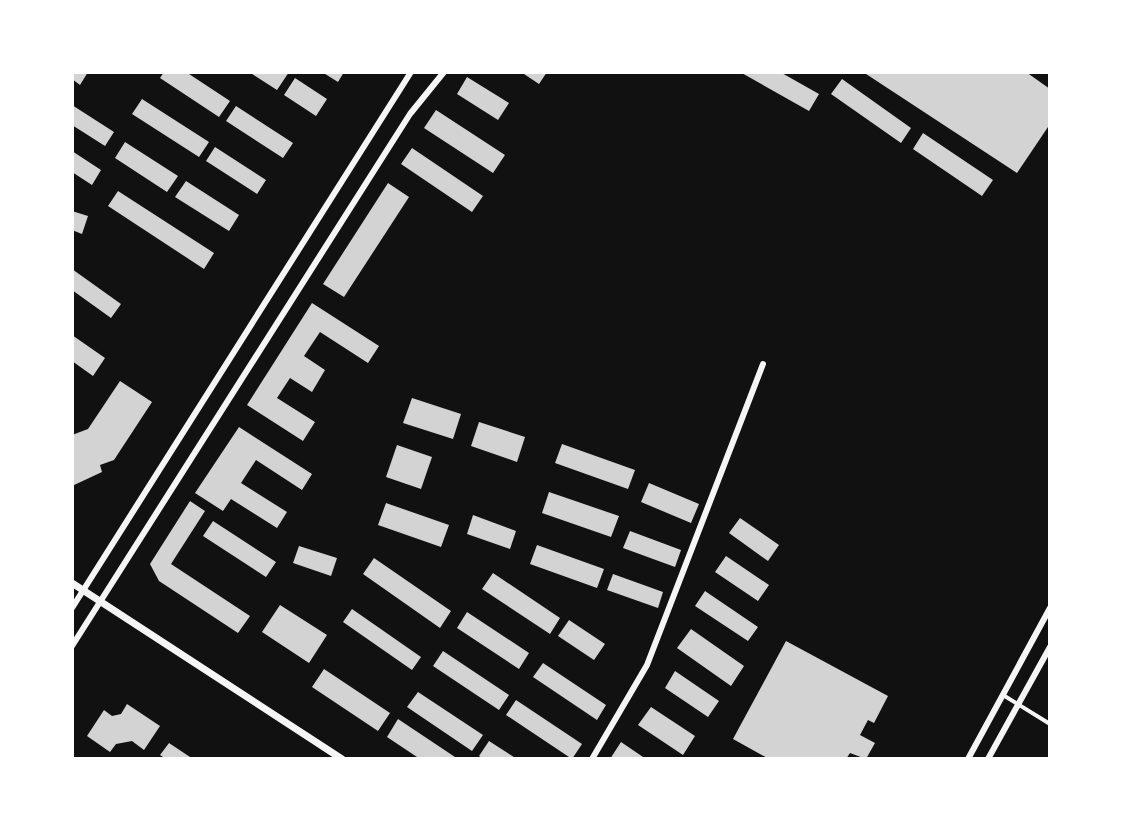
<svg xmlns="http://www.w3.org/2000/svg" width="1122" height="831" font-family="'Fira Sans',sans-serif">
<rect width="100%" height="100%" fill="#111"/>
<path fill="#d3d3d3" d="M72,72H88L80,85L72,79Z
M164,72H186L230,101L219,117L160,78Z
M249,72H289L277,90Z
M322,72H344L338,82Z
M521,72H547L539,84Z
M740,72H780L819,94L809,111Z
M863,72H1026L1050,89V124L1017,173Z
M467,77L509,103L498,120L457,94Z
M295,78L327,99L316,116L284,95Z
M842,79L911,128L901,143L831,94Z
M142,99L209,142L199,157L132,114Z
M72,105L114,132L105,146L72,125Z
M236,106L293,143L283,158L226,121Z
M436,110L505,155L493,173L424,128Z
M923,133L993,180L982,196L913,149Z
M125,142L178,176L167,192L115,158Z
M215,147L266,180L257,194L206,161Z
M412,148L483,196L472,212L401,164Z
M72,151L101,170L92,185L72,172Z
M186,181L239,215L229,231L175,197Z
M388,183L409,197L344,297L323,284Z
M118,191L214,253L204,269L108,206Z
M72,211L88,216L82,234L72,230Z
M72,269L121,304L111,318L72,290Z
M312,303L379,346L368,363L320,332L304,356L325,370L312,392L290,378L277,398L315,422L303,441L247,405Z
M72,335L105,358L93,376L72,361Z
M120,381L152,402L114,460L100,465L102,472L72,486V435L88,429Z
M412,398L461,414L453,439L403,423Z
M479,422L525,437L517,462L471,446Z
M239,427L312,474L302,490L256,460L241,483L287,512L277,528L231,499L223,511L195,493Z
M562,444L635,470L628,489L555,463Z
M397,445L432,457L421,489L386,477Z
M649,483L699,504L691,523L641,502Z
M549,492L619,516L611,537L542,513Z
M190,501L205,511L171,564L250,616L238,633L159,581L150,564Z
M386,503L449,525L441,547L378,525Z
M473,515L516,531L510,549L467,534Z
M740,518L779,545L768,561L729,533Z
M213,521L276,562L266,577L203,536Z
M630,531L681,550L675,567L623,548Z
M537,545L604,569L597,588L530,564Z
M299,546L337,558L331,576L293,563Z
M726,556L769,585L758,601L715,572Z
M374,558L451,611L440,628L363,574Z
M493,573L560,618L550,634L482,589Z
M613,574L663,592L658,608L607,590Z
M705,591L758,627L748,641L695,606Z
M280,605L327,635L309,663L262,632Z
M352,609L421,657L412,670L343,622Z
M467,612L529,653L519,669L457,628Z
M569,620L605,644L594,660L558,636Z
M691,629L744,666L731,686L677,648Z
M786,641L888,696L874,723L868,720L860,735L875,743L866,759L850,753L846,759H769L733,739Z
M443,651L509,695L499,710L433,666Z
M543,663L606,705L597,720L533,677Z
M324,669L390,713L378,731L312,687Z
M675,671L719,701L708,717L665,688Z
M418,692L483,735L472,751L407,707Z
M516,700L582,744L572,759L506,715Z
M127,704L160,726L144,750L132,741L116,744L110,752L87,736L104,710L112,716L121,714Z
M651,707L695,736L683,755L638,725Z
M398,719L455,757L454,759H420L387,737Z
M489,741L517,759H483L479,756Z
M621,742L646,759H610Z
M169,743L193,759H166L160,755Z"/>
<g fill="none" stroke-linecap="round" stroke-linejoin="round">
<path stroke="#f5f5f5" stroke-width="4" d="M1003,695L1050,724"/>
<path stroke="#f5f5f5" stroke-width="6" d="M592,759L647,665L763,364"/>
<path stroke="#f5f5f5" stroke-width="6" d="M72,608L411,72
M72,646L410,114L444,72
M968,759L1050,608
M988,759L1050,647"/>
<path stroke="#f5f5f5" stroke-width="7" d="M72,583L342,759"/>
</g>
<rect width="1122" height="831" fill="none" stroke="#ffffff" stroke-width="148"/>
</svg>
